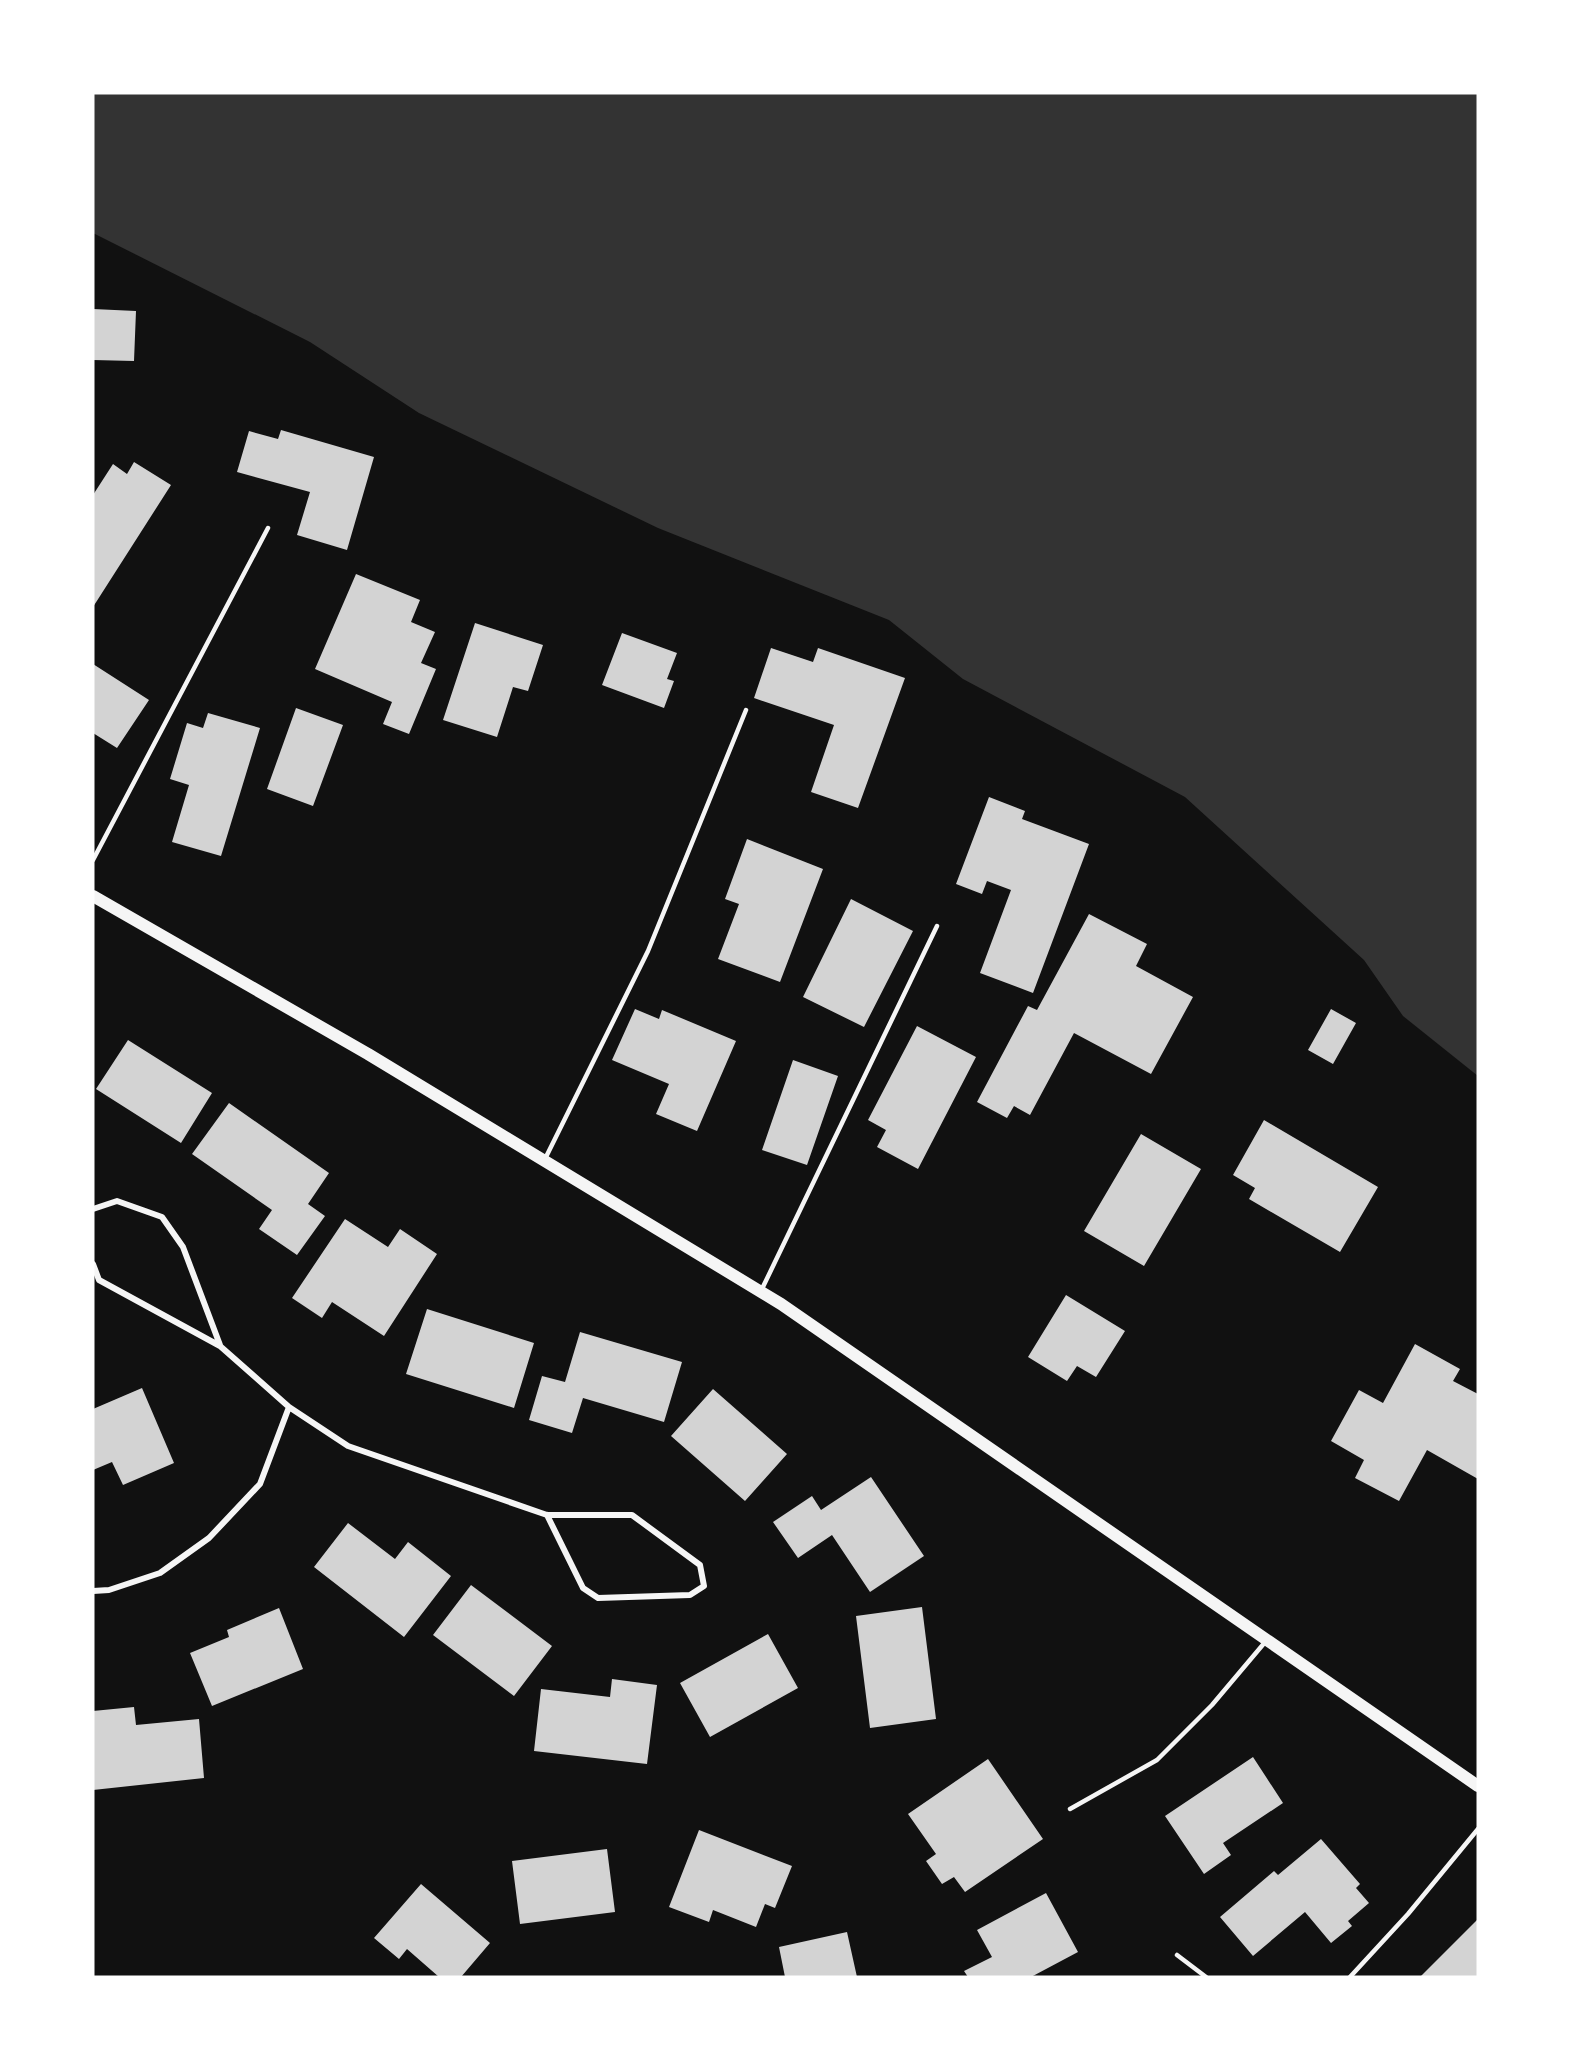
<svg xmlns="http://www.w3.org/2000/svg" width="1571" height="2070" font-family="Commissioner,sans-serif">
<rect width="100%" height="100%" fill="#111"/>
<path fill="#333" d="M93,93H1478V1076L1403,1016L1364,960L1185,797L963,679L889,620L658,528L419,413L310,342L93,233Z"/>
<path fill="#d3d3d3" d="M93,309L136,311L134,361L93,360Z
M281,430L374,457L347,550L297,535L310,492L237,472L249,431L278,439Z
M134,462L171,485L93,607V495L113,464L127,474Z
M356,574L420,600L411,622L435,632L421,663L436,669L409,734L383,724L392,702L315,669Z
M475,623L543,645L528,691L513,687L497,737L443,720Z
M622,633L677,653L667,679L674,681L664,708L602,685Z
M771,648L813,662L818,648L905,678L858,808L811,792L834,725L754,698Z
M93,664L149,700L117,748L93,733Z
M296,708L343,725L313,806L267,789Z
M208,713L260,728L221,856L172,842L189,785L170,779L187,723L203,728Z
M989,797L1025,811L1022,819L1089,844L1033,993L980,973L1011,890L987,881L982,894L956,884Z
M747,839L823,869L780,982L718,959L739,904L725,899Z
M851,899L913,931L864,1027L803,997Z
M1089,914L1147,944L1136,966L1193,997L1151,1074L1074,1033L1030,1115L1014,1106L1007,1118L977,1102L1028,1006L1037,1010Z
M635,1009L659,1019L662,1010L736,1041L697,1131L656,1114L669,1084L612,1060Z
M1331,1009L1356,1023L1333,1064L1308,1050Z
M917,1026L976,1057L918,1169L877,1147L886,1130L868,1120Z
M128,1040L212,1093L181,1143L96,1089Z
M793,1060L838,1076L807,1165L762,1150Z
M229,1103L329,1173L308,1204L325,1216L297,1255L259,1229L272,1210L192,1154Z
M1264,1120L1378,1187L1340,1252L1249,1199L1255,1188L1233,1175Z
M1141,1134L1201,1169L1144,1266L1084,1231Z
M345,1219L388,1247L400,1229L437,1254L384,1336L332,1302L322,1318L292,1298Z
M1066,1295L1125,1331L1096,1377L1077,1366L1067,1381L1028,1357Z
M427,1309L534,1343L514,1408L406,1374Z
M580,1332L682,1362L664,1422L583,1398L572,1433L529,1420L542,1376L565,1382Z
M1415,1344L1460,1369L1453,1381L1478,1394V1479L1427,1450L1399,1501L1355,1478L1364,1460L1331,1441L1359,1390L1383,1403Z
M142,1388L174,1463L123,1485L112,1462L93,1470V1409Z
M713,1389L787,1454L745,1501L671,1436Z
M871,1477L924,1556L870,1592L832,1535L798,1558L773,1522L812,1496L821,1510Z
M348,1523L395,1559L408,1542L451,1576L404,1637L314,1567Z
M471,1585L552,1646L514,1696L433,1635Z
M922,1607L936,1719L870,1728L856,1616Z
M279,1608L303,1669L212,1706L190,1653L229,1637L227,1630Z
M768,1634L798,1688L710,1737L680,1683Z
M612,1679L657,1685L647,1764L534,1751L541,1689L610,1697Z
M134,1707L136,1725L199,1719L204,1778L93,1790V1711Z
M1253,1757L1283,1803L1223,1843L1231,1855L1204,1874L1165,1816Z
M988,1759L1043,1839L965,1892L954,1877L942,1884L926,1861L936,1854L908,1814Z
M699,1830L792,1866L775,1908L765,1904L756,1927L713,1910L709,1922L669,1907Z
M1321,1839L1360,1884L1356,1888L1369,1903L1348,1921L1352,1926L1331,1943L1305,1912L1253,1956L1220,1917L1274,1871L1278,1875Z
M607,1849L615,1912L520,1924L512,1861Z
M421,1884L490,1943L461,1977H439L407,1949L399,1959L374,1938Z
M1046,1893L1078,1952L1031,1977H968L964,1971L992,1957L977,1930Z
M1478,1919V1977H1420Z
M847,1932L857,1977H785L779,1947Z"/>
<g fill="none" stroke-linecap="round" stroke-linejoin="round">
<path stroke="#f5f5f5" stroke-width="4.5" d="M93,860L268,528
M545,1159L648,951L746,710
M761,1291L937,926
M1070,1809L1157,1760L1212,1705L1266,1641
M1177,1955L1206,1977
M1350,1977L1408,1914L1478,1829"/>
<path stroke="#f5f5f5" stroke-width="6" d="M93,1209L117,1201L162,1217L183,1247L220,1345
M93,1264L99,1280L220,1346L289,1407L348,1446L547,1515H632L700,1565L704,1586L690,1595L598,1598L583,1588L547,1515
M93,1591L109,1590L160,1573L209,1538L260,1484L289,1407"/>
<path stroke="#f5f5f5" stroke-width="12" d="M93,896L368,1054L781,1304L1478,1786"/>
</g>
<rect width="1571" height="2070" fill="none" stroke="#ffffff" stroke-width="189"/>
</svg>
